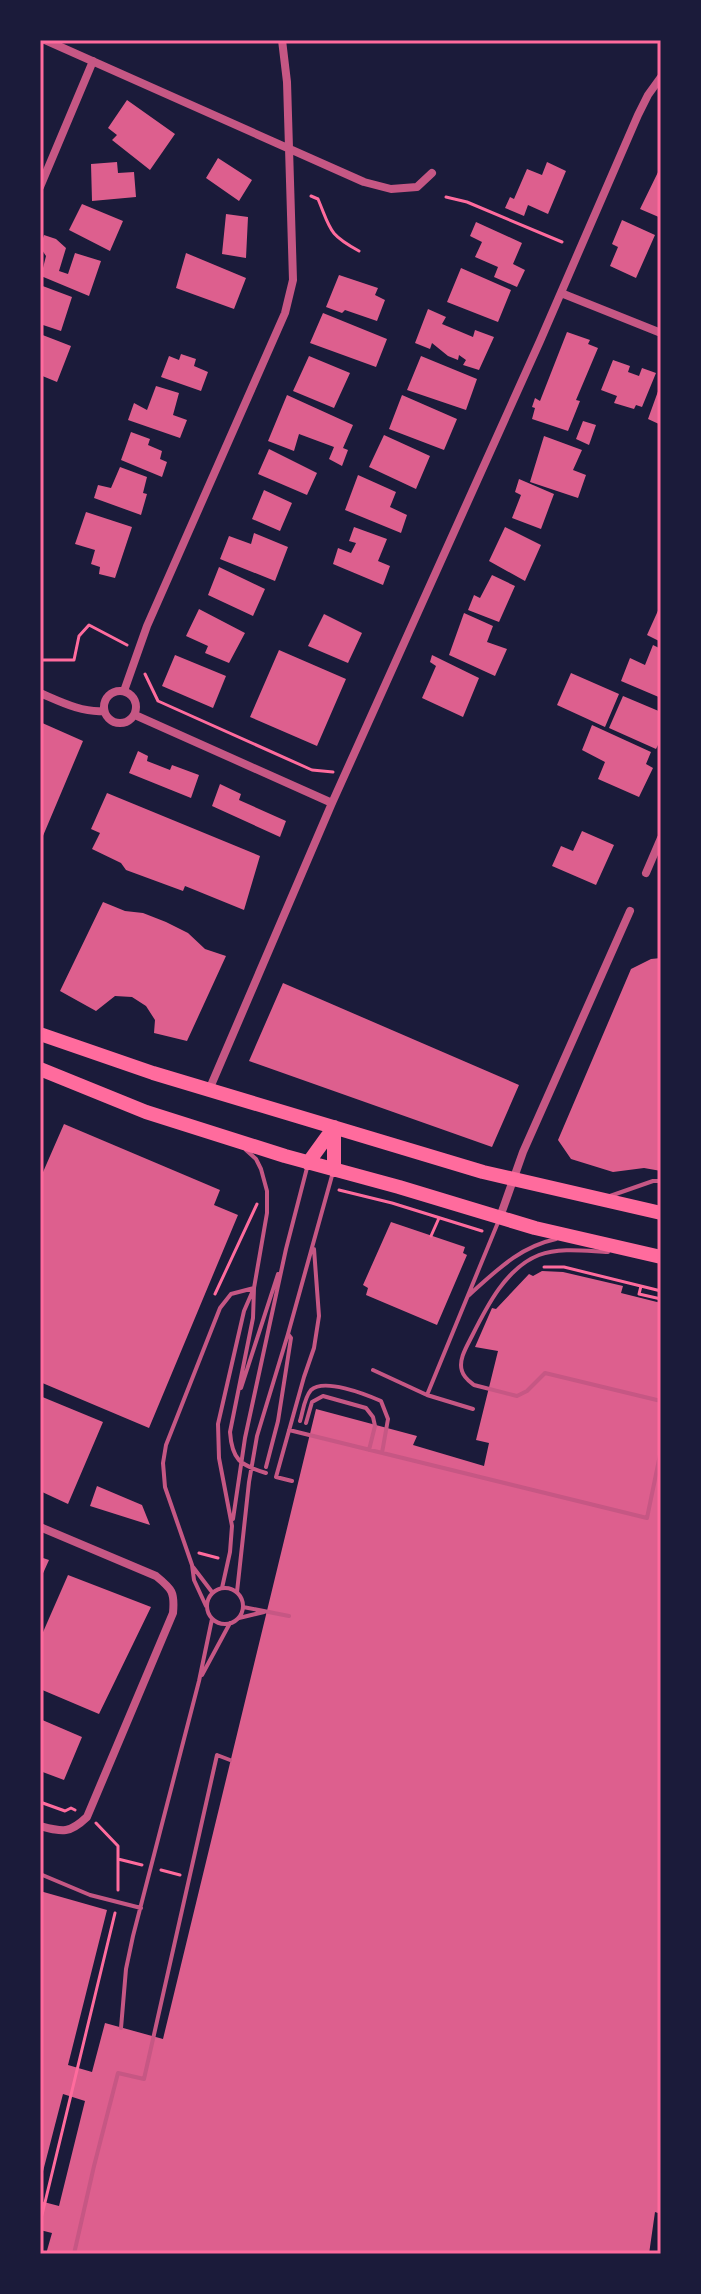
<svg xmlns="http://www.w3.org/2000/svg" width="701" height="2294" font-family="'Fira Sans Condensed',sans-serif">
<rect width="100%" height="100%" fill="#1b1b3a"/>
<path fill="#dd5f8e" d="M127,100L175,134L150,170L112,140L117,135L108,128Z
M218,158L252,180L239,201L206,178Z
M117,162L118,173L134,172L136,197L92,201L91,164Z
M547,162L566,171L548,214L528,205L524,216L505,208L510,197L514,199L527,169L542,175Z
M661,166V218L640,209Z
M82,204L123,221L110,251L69,230Z
M226,214L248,217L246,258L222,254Z
M622,220L655,235L636,278L610,266L618,247L612,244Z
M476,222L522,243L513,264L525,270L517,287L494,277L498,267L475,257L482,242L470,236Z
M44,235L56,239L66,248L59,271L68,274L75,253L101,261L89,296L41,276L46,256L40,247Z
M186,253L246,278L234,309L176,288Z
M461,268L511,290L498,322L447,302Z
M339,275L378,288L375,295L385,300L377,321L345,310L342,313L326,307Z
M40,285L72,297L61,331L40,324Z
M428,309L446,317L442,324L473,337L475,330L494,337L479,370L463,365L466,360L459,355L458,360L448,356L432,343L430,349L415,343Z
M323,313L387,339L376,367L310,343Z
M567,332L590,340L588,344L598,348L576,400L580,401L568,431L532,419L535,408L532,407L535,398L540,401Z
M40,334L71,346L57,382L40,375Z
M181,354L196,359L194,366L208,372L201,391L161,377L169,356L179,360Z
M309,356L350,373L334,408L293,391Z
M421,356L477,379L466,410L407,390Z
M613,360L630,366L628,372L639,376L642,368L656,373L642,407L636,405L634,409L614,403L617,396L601,390Z
M661,383V425L648,419Z
M156,386L179,393L173,415L187,420L180,438L128,420L134,403L147,410Z
M287,395L353,425L343,448L348,450L342,466L329,459L334,447L299,434L294,451L268,441Z
M402,395L457,419L444,450L389,429Z
M583,421L596,425L589,445L576,439Z
M131,432L150,439L148,445L162,451L160,459L167,462L162,477L121,460Z
M384,435L430,456L416,489L369,467Z
M544,436L582,450L573,470L586,475L578,498L530,482Z
M269,449L317,473L307,495L258,474Z
M120,467L147,477L143,493L147,494L141,515L94,498L98,485L111,488Z
M358,475L396,492L390,507L407,515L401,533L345,510Z
M519,479L554,494L541,529L512,518L521,495L515,492Z
M264,490L292,503L280,531L252,519Z
M86,512L132,527L115,578L99,574L100,567L91,564L95,550L75,544Z
M354,527L387,539L378,561L390,566L383,585L333,564L338,548L351,553L356,543L349,541Z
M505,527L541,545L525,581L489,561Z
M254,533L288,547L275,581L220,559L229,536L251,544Z
M219,567L265,589L253,616L208,595Z
M492,575L515,586L499,622L468,610L474,595L480,598Z
M661,604V642L647,635Z
M199,609L245,633L229,663L205,653L208,646L186,636Z
M464,613L493,626L487,642L507,649L495,676L449,655Z
M324,614L362,633L348,663L308,646Z
M653,645L661,649V698L621,681L630,658L645,665Z
M279,650L346,679L317,746L250,717Z
M175,655L226,676L213,708L162,686Z
M432,655L479,678L463,717L422,698L436,666L430,662Z
M571,673L619,694L605,727L557,705Z
M623,696L661,712V739L656,749L609,728Z
M40,722L83,741L40,843Z
M592,725L651,752L646,764L653,768L639,797L598,779L605,762L582,750Z
M138,751L148,756L147,761L170,770L172,765L199,775L191,798L129,773Z
M220,784L241,794L239,800L286,821L280,837L212,806Z
M107,793L260,856L244,910L185,886L183,891L126,870L121,863L92,849L100,833L91,829Z
M582,831L614,845L596,885L552,866L561,846L573,851Z
M103,902L125,911L143,913L166,922L188,933L205,949L226,956L187,1041L154,1033L155,1020L146,1006L132,997L115,996L96,1011L60,991Z
M661,958V1171L644,1168L613,1172L571,1159L558,1140L631,969L651,959Z
M283,983L519,1085L492,1147L249,1061Z
M64,1124L220,1190L214,1205L238,1215L149,1428L40,1382V1179Z
M391,1222L465,1247L463,1253L467,1255L437,1325L366,1295L368,1288L363,1285Z
M542,1271L563,1272L623,1286L621,1293L661,1303V2214L655,2212L649,2254H46L52,2233L40,2230V2201L59,2206L85,2101L63,2094L40,2183V1891L107,1910L68,2065L92,2072L105,2023L163,2039L316,1409L417,1436L413,1445L484,1466L489,1443L476,1440L498,1351L475,1347L492,1308L496,1309L529,1274L533,1276Z
M40,1396L103,1422L68,1504L40,1491Z
M97,1486L142,1505L150,1525L90,1506Z
M40,1557L49,1560L40,1580Z
M68,1575L151,1607L99,1714L40,1689V1639Z
M40,1719L82,1737L64,1780L40,1771Z"/>
<g fill="none" stroke-linecap="round" stroke-linejoin="round">
<path stroke="#ff6b9d" stroke-width="3" d="M311,196L318,199C331,230 328,234 359,251
M446,197L467,202L562,242
M40,660H74L79,636L89,625L127,645
M145,674L158,701L312,770L333,772
M339,1190L392,1203L482,1231
M431,1236L439,1218
M544,1267H564L661,1291
M641,1286L639,1294L661,1299
M215,1294L257,1204
M199,1553L218,1558
M40,1802L65,1811L71,1808L75,1810
M96,1823L118,1846V1890
M118,1859L142,1865
M161,1870L180,1875
M40,2223L115,1913"/>
<path stroke="#c65784" stroke-width="4" d="M610,1196L653,1181H661
M608,1252C586,1251 560,1247 539,1255C506,1268 487,1306 472,1336C467,1346 458,1360 462,1371C464,1378 469,1381 474,1385L517,1396L527,1391L545,1373L661,1401
M468,1296C496,1271 519,1247 556,1239
M373,1370L427,1395L473,1409
M241,1388L278,1274
M427,1395L499,1220
M300,1421C303,1412 304,1398 311,1390C324,1378 365,1394 381,1401L388,1419L382,1453
M306,1423L312,1402L323,1396L366,1408L373,1417L375,1426L369,1450
M289,1430L647,1518L661,1450
M266,1467L278,1421L291,1338L288,1334
M292,1481L276,1477L304,1377L314,1348L319,1316L314,1249
M233,1519L245,1438L286,1249L308,1164
M193,1567L212,1592
M207 1606a18 18 0 1 1 36 0a18 18 0 1 1-36 0Z
M222,1588L230,1552L232,1526L219,1458L218,1424L244,1311L254,1288L267,1213V1191L261,1169L256,1159L246,1150
M237,1592L249,1482L257,1436L288,1334L333,1172
M206,1606L194,1580L192,1565L165,1487L163,1463L166,1445L220,1308L231,1294L254,1288L253,1318L230,1432C232,1460 240,1465 266,1473
M243,1607L289,1616
M239,1618L264,1612
M202,1675L230,1623
M40,1874L90,1895L141,1908
M121,2028L126,1969L133,1936L199,1681L212,1619
M74,2254L94,2166L118,2073L144,2079L217,1755L230,1760"/>
<path stroke="#c65784" stroke-width="8" d="M45,40L364,182L391,189L417,187L432,173
M40,187L93,61
M561,293L661,333
M104 707a16 16 0 1 1 32 0a16 16 0 1 1-32 0Z
M124,691L147,626L285,313L293,280L287,82L282,40
M40,693C59,701 82,713 104,711
M135,715L332,803
M646,873L661,838
M209,1090L332,803L540,341L638,115L648,95L661,77
M500,1217L523,1152L630,911
M40,1527L156,1576C172,1589 175,1592 173,1613L87,1817C69,1834 63,1832 40,1826"/>
<path stroke="#ff6b9d" stroke-width="14" d="M40,1034L153,1073L483,1172L661,1213
M40,1069L146,1112L285,1156L399,1187L535,1228L661,1257
M334,1128V1170
M308,1163L334,1127"/>
</g>
<rect width="701" height="2294" fill="none" stroke="#1b1b3a" stroke-width="84"/>
<rect x="42" y="42" width="617" height="2210" fill="none" stroke="#ff6b9d" stroke-width="3"/>
</svg>
